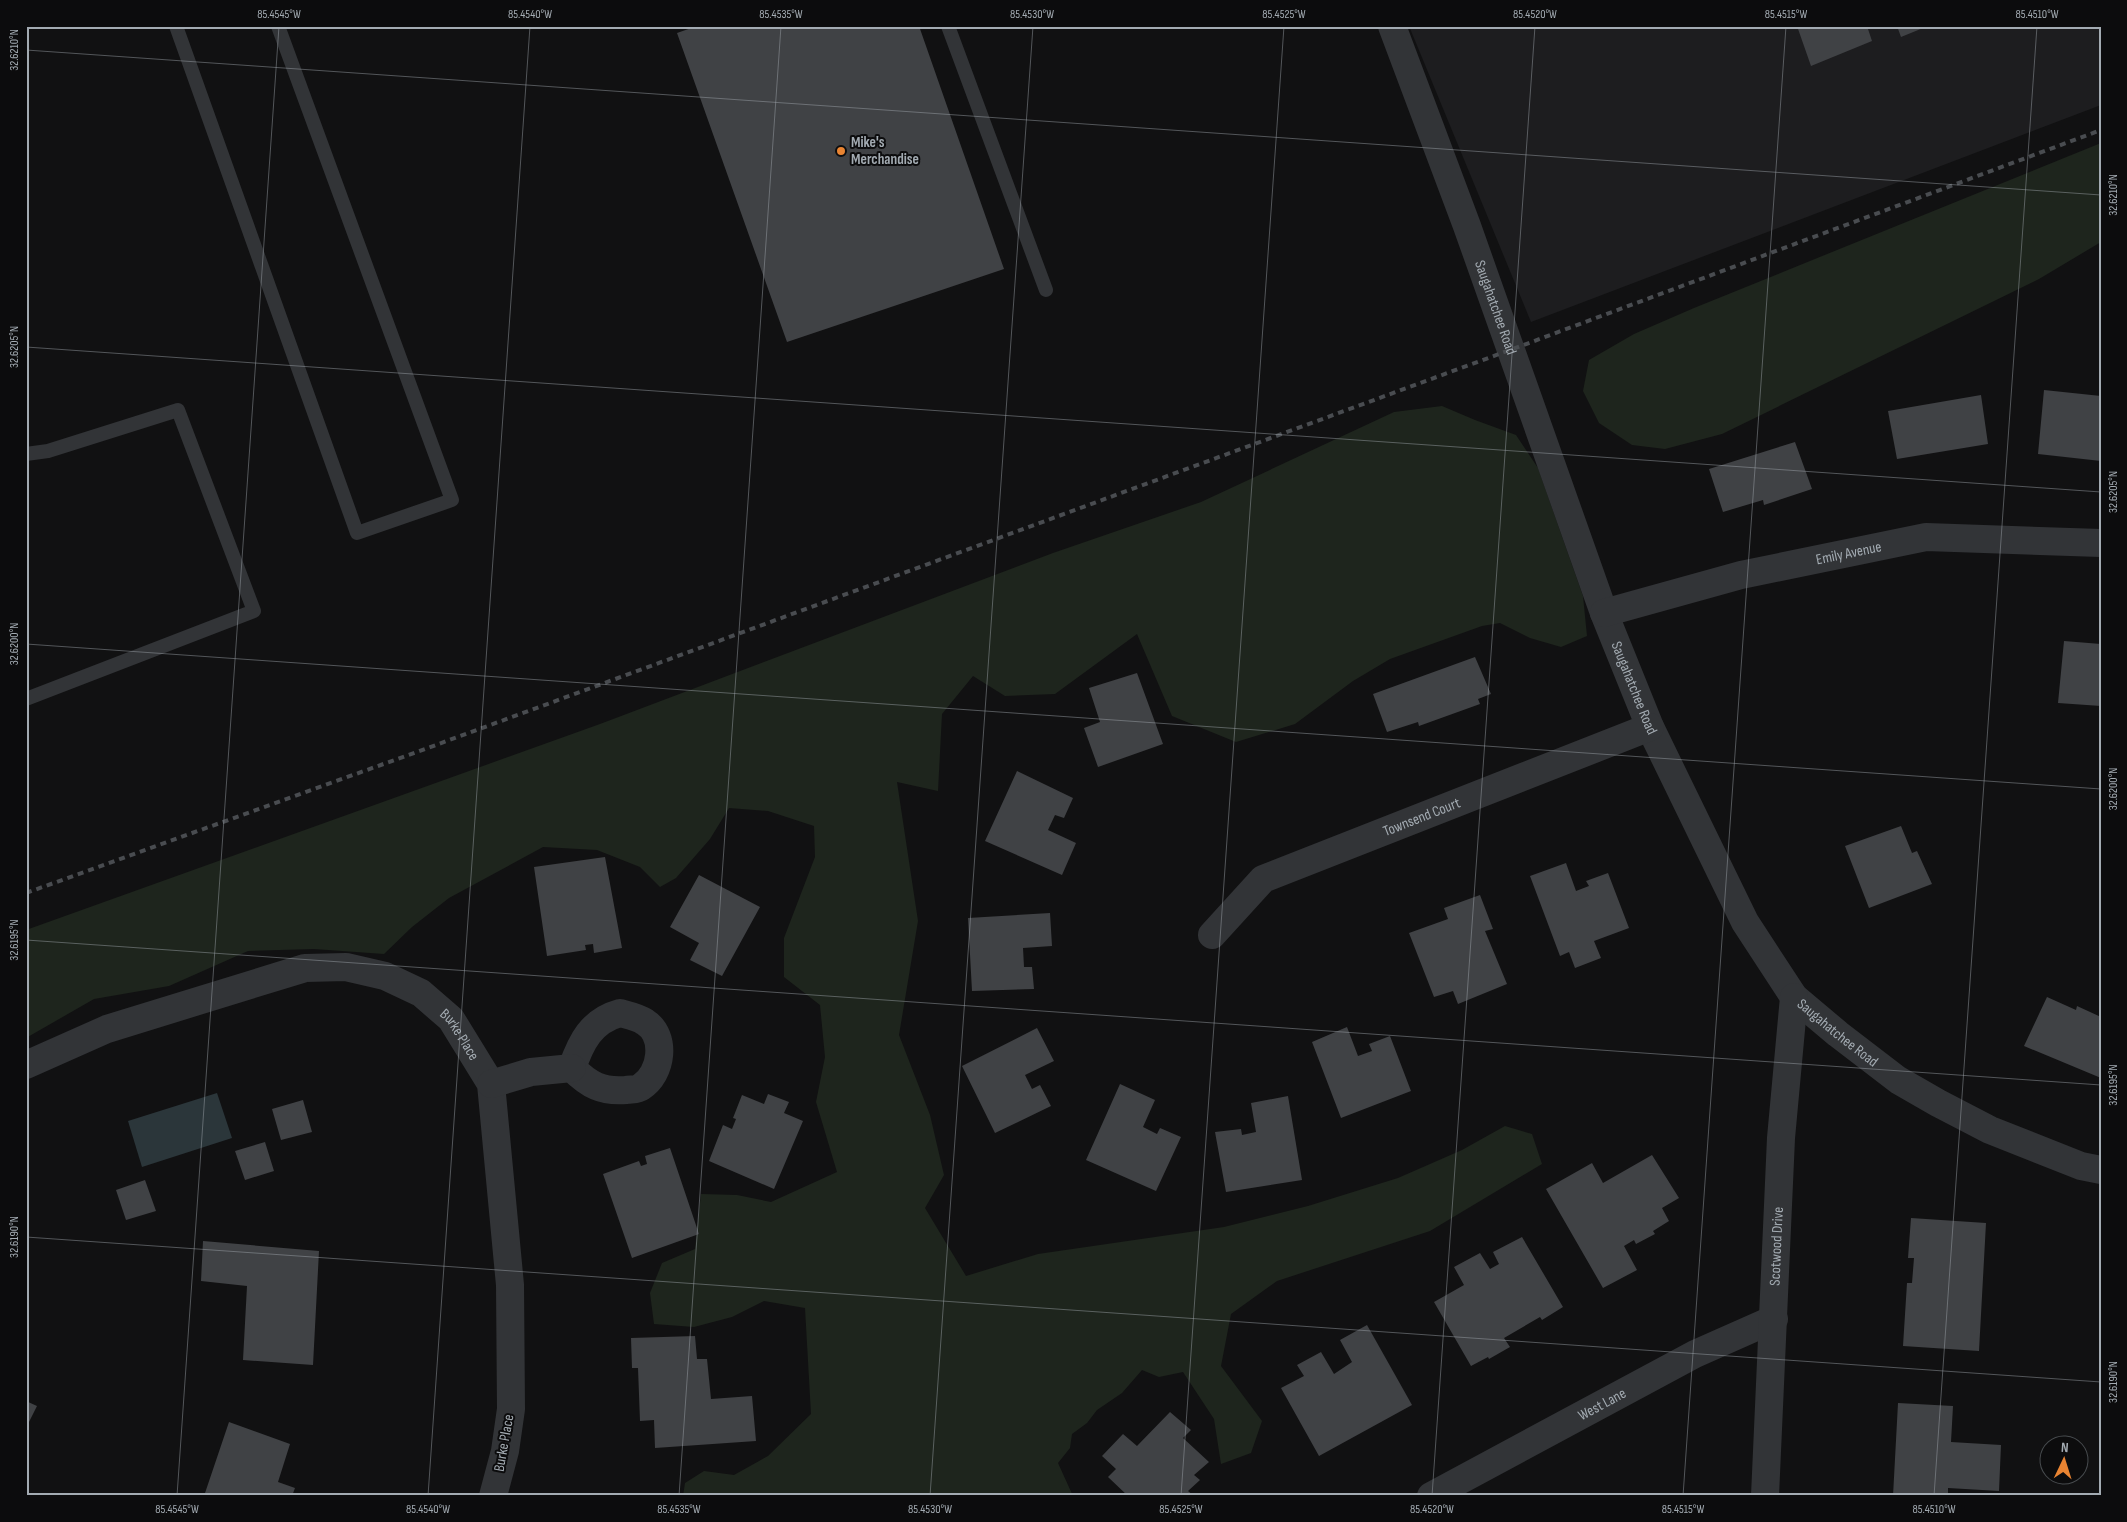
<svg xmlns="http://www.w3.org/2000/svg" width="2127" height="1522" font-family="'Sofia Sans Condensed',sans-serif">
<rect width="100%" height="100%" fill="#111112"/>
<path fill="#1d1d1f" d="M1409,26H2101V105L1531,322Z"/>
<path fill="#1e251d" d="M2101,143V242L2039,279L1722,434L1665,449L1632,445L1599,423L1583,391L1589,360L1634,334L1694,308Z
M1442,406L1475,420L1516,435L1538,468L1583,596L1587,636L1561,647L1530,638L1500,623L1482,626L1390,659L1353,681L1295,724L1236,742L1172,716L1137,634L1055,694L1005,696L973,676L942,714L938,791L897,782L918,921L899,1035L930,1115L944,1175L925,1208L966,1276L1038,1254L1224,1227L1308,1206L1398,1178L1462,1150L1505,1126L1532,1134L1542,1164L1430,1231L1277,1281L1231,1314L1221,1366L1262,1421L1251,1453L1221,1464L1214,1419L1183,1372L1159,1377L1142,1370L1122,1393L1097,1410L1087,1423L1072,1434L1070,1448L1058,1463L1073,1496H683L685,1483L704,1471L734,1475L768,1456L811,1414L805,1308L764,1301L732,1317L694,1327L654,1324L650,1293L662,1263L695,1249L701,1194L737,1195L771,1202L837,1172L816,1102L825,1057L820,1005L784,977V938L815,857L814,826L768,811L729,808L710,839L676,878L660,887L640,867L597,850L543,847L449,898L412,927L384,954L314,949L248,951L169,986L94,999L26,1038V930L600,724L1053,553L1201,502L1394,412Z"/>
<path fill="#2b363a" d="M217,1093L232,1138L142,1167L128,1121Z"/>
<path fill="#404245" d="M697,26H919L1004,269L787,342L677,33Z
M1797,26H1867L1872,41L1811,66Z
M1897,26H1928L1901,37Z
M2044,390L2101,396V461L2038,454Z
M1981,395L1988,444L1897,459L1888,411Z
M1795,442L1812,489L1764,505L1763,500L1723,512L1709,469Z
M2064,641L2101,644V706L2058,703Z
M1475,657L1491,694L1478,699L1480,704L1419,726L1418,722L1387,732L1373,694Z
M1137,673L1163,744L1098,767L1084,728L1100,722L1089,688Z
M1017,771L1073,798L1064,818L1055,815L1048,830L1076,843L1062,875L985,841Z
M1901,826L1912,853L1917,851L1932,884L1869,908L1845,846Z
M605,857L622,948L594,953L593,944L585,945L586,950L547,956L534,867Z
M1566,863L1576,891L1589,886L1586,881L1608,873L1629,928L1594,941L1601,958L1575,968L1569,952L1560,956L1530,876Z
M699,875L760,907L722,976L690,960L699,943L670,927Z
M1480,895L1493,929L1485,931L1507,984L1458,1004L1453,991L1434,997L1409,933L1448,919L1444,908Z
M1050,913L1052,946L1023,948L1024,967H1032L1034,989L972,991L968,918Z
M2047,997L2076,1010L2077,1006L2101,1017V1078L2024,1046Z
M1347,1027L1358,1056L1372,1051L1369,1044L1390,1036L1411,1091L1341,1118L1312,1042Z
M1037,1028L1054,1061L1025,1075L1032,1089L1040,1085L1051,1106L995,1133L962,1066Z
M1120,1084L1155,1100L1143,1127L1157,1134L1160,1128L1181,1137L1156,1191L1086,1160Z
M768,1094L789,1102L784,1113L803,1121L774,1189L709,1161L723,1125L732,1129L736,1119L733,1118L742,1095L764,1104Z
M1288,1096L1302,1180L1226,1192L1215,1132L1241,1129L1242,1135L1256,1132L1251,1103Z
M303,1100L312,1132L281,1140L272,1109Z
M265,1142L274,1171L245,1180L235,1151Z
M670,1148L699,1234L632,1258L603,1174L639,1161L641,1166L647,1164L645,1156Z
M1652,1155L1679,1198L1662,1208L1669,1221L1653,1231L1655,1234L1636,1244L1634,1240L1624,1246L1637,1270L1603,1288L1546,1189L1592,1163L1603,1183Z
M145,1180L156,1211L126,1220L116,1190Z
M1911,1218L1986,1223L1979,1351L1903,1346L1907,1283H1912L1914,1258H1908Z
M1522,1237L1563,1307L1542,1320L1540,1317L1504,1338L1510,1347L1489,1359L1488,1357L1471,1366L1434,1302L1464,1285L1454,1267L1480,1253L1490,1269L1499,1264L1493,1252Z
M203,1241L319,1251L313,1365L243,1360L247,1286L201,1281Z
M1367,1325L1412,1405L1319,1456L1281,1388L1304,1376L1297,1365L1321,1352L1334,1374L1352,1362L1340,1340Z
M695,1336L697,1359H707L711,1399L752,1396L756,1441L655,1448L654,1420L640,1421L638,1368H632L631,1338Z
M26,1401L37,1406L26,1428Z
M1898,1403L1953,1406L1951,1442L2001,1445L1999,1491L1948,1488V1496H1893Z
M1170,1412L1191,1430L1183,1438L1209,1462L1194,1475L1200,1480L1188,1491L1194,1496H1128L1108,1477L1116,1469L1102,1456L1123,1434L1137,1446Z
M229,1422L290,1444L278,1482L295,1488L292,1496H204Z"/>
<g fill="none" stroke-linecap="round" stroke-linejoin="round">
<path stroke="#323437" stroke-width="14" d="M176,26L357,533L452,500L278,26
M948,26L1046,290
M26,454L48,451L178,410L254,611L26,699"/>
<g stroke="#323437" stroke-width="28">
<path id="s1" d="M1392,26L1467,226L1604,613L1650,727L1745,922L1794,997L1838,1034L1898,1080L1938,1103L1990,1130L2081,1166L2101,1170"/>
<path id="s2" d="M1604,613L1741,575L1926,537L2101,543"/>
<path id="s3" d="M1212,935L1263,879L1650,727"/>
<path d="M620,1013C627,1015 638,1017 645,1022C667,1036 662,1074 641,1087C637,1090 631,1089 626,1090C602,1092 589,1085 572,1068C581,1042 591,1021 620,1013Z"/>
<path id="s4" d="M26,1065L107,1029L305,968L346,967L385,976L421,993L451,1019L491,1084L510,1285L511,1409L505,1451L493,1496"/>
<path d="M491,1084L531,1072L572,1068"/>
<path id="s5" d="M1431,1496L1695,1354L1774,1319"/>
<path id="s6" d="M1765,1496L1781,1138L1794,997"/>
</g>
<path stroke="#494c50" stroke-width="4" stroke-dasharray="6 5" stroke-linecap="butt" d="M26,893L425,749L1510,350L2101,130"/>
</g>
<path fill="none" stroke="#a3abb2" stroke-width="1" stroke-opacity="0.45" d="M26,50L2101,195M26,54L28,26M26,347L2101,492M26,644L2101,789M26,940L2101,1085M26,1237L2101,1382M177,1496L279,26M428,1496L530,26M679,1496L781,26M930,1496L1033,26M1181,1496L1284,26M1432,1496L1535,26M1683,1496L1786,26M1934,1496L2037,26"/>
<circle fill="#e98432" stroke="#0c0c0d" stroke-width="2" cx="841" cy="151" r="5"/>
<g text-anchor="middle" dominant-baseline="central" stroke-width="4" stroke-linejoin="round" paint-order="stroke">
<g font-size="15" font-weight="bold" fill="#a3abb2" stroke="#0c0c0d" text-anchor="start">
<text x="851" y="142">Mike's<tspan x="851" dy="17">Merchandise</tspan></text>
</g>
<g font-size="15" fill="#a3abb2" stroke="#0c0c0d">
<text stroke="none"><textPath href="#s1" startOffset="300">Saugahatchee Road</textPath></text>
<text stroke="none"><textPath href="#s2" startOffset="252">Emily Avenue</textPath></text>
<text stroke="none"><textPath href="#s1" startOffset="705">Saugahatchee Road</textPath></text>
<text stroke="none"><textPath href="#s3" startOffset="246">Townsend Court</textPath></text>
<text stroke="none"><textPath href="#s1" startOffset="1110">Saugahatchee Road</textPath></text>
<text stroke="none"><textPath href="#s4" startOffset="474">Burke Place</textPath></text>
<text stroke="none"><textPath href="#s6" startOffset="250">Scotwood Drive</textPath></text>
<text stroke="none"><textPath href="#s5" startOffset="194">West Lane</textPath></text>
<text transform="translate(504 1443) rotate(-80)">Burke Place</text>
</g>
</g>
<rect width="2127" height="1522" fill="none" stroke="#0c0c0d" stroke-width="55"/>
<g transform="translate(2064 1460) rotate(4)"><circle r="24" fill="#0c0c0d" stroke="#484c4f"/>
<path d="M0-4L9 19L0 12L-9 19Z" fill="#e98432"/>
<text y="-8" font-size="14" font-weight="bold" text-anchor="middle" fill="#a3abb2">N</text>
</g>
<rect x="28" y="28" width="2072" height="1466" fill="none" stroke="#a3abb2" stroke-width="2"/>
<g font-size="12" text-anchor="middle" fill="#a3abb2">
<text x="279" y="18">85.4545°W</text>
<text x="530" y="18">85.4540°W</text>
<text x="781" y="18">85.4535°W</text>
<text x="1032" y="18">85.4530°W</text>
<text x="1284" y="18">85.4525°W</text>
<text x="1535" y="18">85.4520°W</text>
<text x="1786" y="18">85.4515°W</text>
<text x="2037" y="18">85.4510°W</text>
<text transform="translate(14 50) rotate(-90)" y="4">32.6210°N</text>
<text transform="translate(2113 195) rotate(-90)" y="4">32.6210°N</text>
<text transform="translate(14 347) rotate(-90)" y="4">32.6205°N</text>
<text transform="translate(2113 492) rotate(-90)" y="4">32.6205°N</text>
<text transform="translate(14 644) rotate(-90)" y="4">32.6200°N</text>
<text transform="translate(2113 789) rotate(-90)" y="4">32.6200°N</text>
<text transform="translate(14 940) rotate(-90)" y="4">32.6195°N</text>
<text transform="translate(2113 1085) rotate(-90)" y="4">32.6195°N</text>
<text transform="translate(14 1237) rotate(-90)" y="4">32.6190°N</text>
<text transform="translate(2113 1382) rotate(-90)" y="4">32.6190°N</text>
<text x="177" y="1513">85.4545°W</text>
<text x="428" y="1513">85.4540°W</text>
<text x="679" y="1513">85.4535°W</text>
<text x="930" y="1513">85.4530°W</text>
<text x="1181" y="1513">85.4525°W</text>
<text x="1432" y="1513">85.4520°W</text>
<text x="1683" y="1513">85.4515°W</text>
<text x="1934" y="1513">85.4510°W</text>
</g>
</svg>
